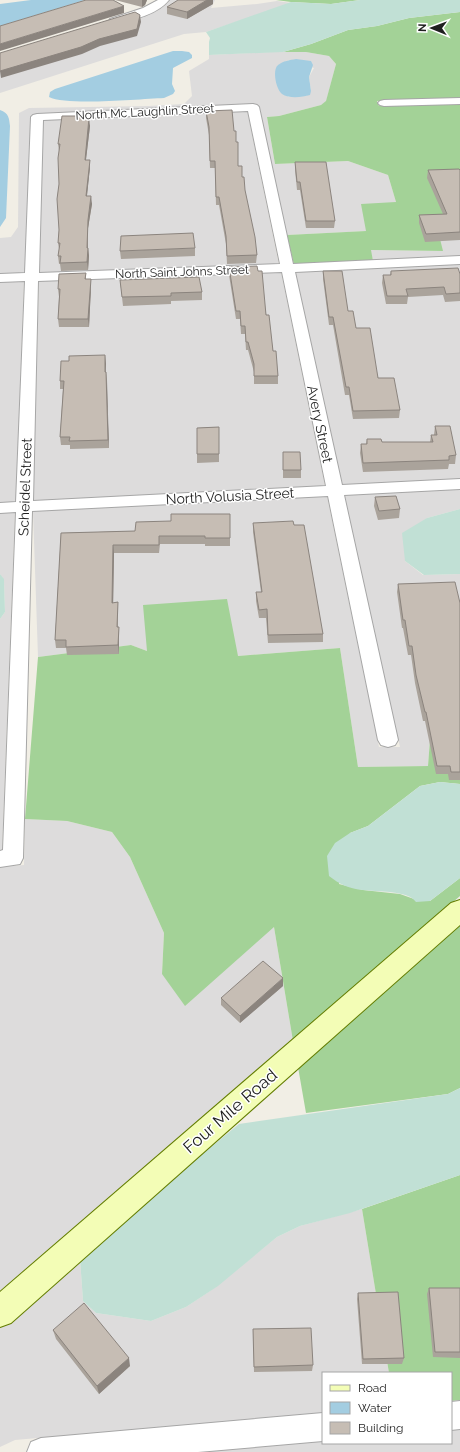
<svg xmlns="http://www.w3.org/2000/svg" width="460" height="1452" font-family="Raleway,sans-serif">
<rect width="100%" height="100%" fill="#f1eee5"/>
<path fill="#dddcdc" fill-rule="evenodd" d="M170,0H215L211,8L257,4L277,1L292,3L206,32L184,34L0,93V58L147,13L164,6Z
M272,52H306L329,56L336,64L326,102L321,105L279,116L267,117L275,164L348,161L388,175L396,202L367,231L287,235L258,104L31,115L25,274L0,275V238L11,237L18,227L19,113L29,108L149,106L184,104L192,96L189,71L209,59V55ZM289,60L314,68L309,77L311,91L306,96L288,97L277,66Z
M247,110L279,265L39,274L43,119Z
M437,227H460V257L373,261L370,250L442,251Z
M460,263V479L342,485L295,271Z
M281,272L325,486L33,501L39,280Z
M24,281L16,502L0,503V282Z
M460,489V509L427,518L405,561L423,575L460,574V699L433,701L428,766L358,767L340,648L238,656L147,651L131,645L38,657L33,511L327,496L379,747H400L344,495Z
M15,512L2,851H0V619L5,612L4,580L0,574V513Z
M25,819L67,821L112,832L130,857L164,933L162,974L274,927L293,1041L0,1296V867L24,865Z
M362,1209L389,1373H323V1413L15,1440L0,1447V1328L80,1259L83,1301L96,1313L151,1321L186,1307L210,1291L277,1237L300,1226Z
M460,1429V1452H202L323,1441V1443H451V1430Z"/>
<path fill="#a3d297" d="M276,0H360L331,4L291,2Z
M460,12V98L377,101L379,106L460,103V227H437L443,251L371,250L373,261L294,265L287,235L366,231L361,204L396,202L388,175L348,161L275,164L267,117L279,116L321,105L326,101L336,64L329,56L306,52H283L311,44L348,30L377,26L409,18Z
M227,599L238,656L340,648L358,767L428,766L433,700L460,699V784L440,782L420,786L368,826L350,833L339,884L363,890L400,894L414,899L430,901L460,878V896L293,1041L274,927L185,1006L162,974L164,933L130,857L112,832L67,821L25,819L38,657L131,645L147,651L143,605Z
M460,923V1088L448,1094L306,1113L298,1067Z
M460,1175V1400L451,1401V1373H389L362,1209Z"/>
<path fill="#c1e0d5" d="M360,0H460V12L409,18L377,26L348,30L311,44L283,52L209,55V42L210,38L206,32L291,2L331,4Z
M460,509V574L424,575L405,561L402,533L427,518Z
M0,574L4,579L5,612L0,619Z
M440,782L460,784V878L430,901L416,902C408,890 376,892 363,890C350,889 339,884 329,876L327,856L335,843L350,833L368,826L420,786Z
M460,1088V1175L350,1213L300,1226L277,1237L218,1286L186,1307L151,1321L96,1313L83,1301L80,1259L156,1192L239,1124L448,1094Z"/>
<path fill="#a3cde1" d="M31,0H85L0,26V4Z
M173,51H182L189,52L192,55V58L173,68L172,84L175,91L173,94L164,98C139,99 67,106 49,97L50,92L55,89Z
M296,59L311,61L313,65L309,77L311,91L310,95C303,97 289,99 282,94C276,89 272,70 278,65C283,61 290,60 296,59Z
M0,110C9,113 9,118 10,126L6,218L0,227Z"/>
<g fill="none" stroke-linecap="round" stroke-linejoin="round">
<defs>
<path id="street" d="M158,0H169C157,15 132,20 114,24L109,21L110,19L143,8Z
M460,98V104L384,106L380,105L378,103L380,101L384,100Z
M253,104L257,105L259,107L293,264L460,256V264L295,272L342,485L460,479V489L344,495L398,740L395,745L388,747L381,745L378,740L328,496L32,511L23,858L20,864L0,867V851L3,850L16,512L0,513V503L16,502L25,281L0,282V274L25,273L31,117L33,115L37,114ZM248,111L280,264L39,273L43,120ZM282,272L326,486L33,501L38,281Z
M460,1401V1429L451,1430V1402Z
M323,1413V1441L198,1452H27L31,1442L41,1438Z"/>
<path id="secondary" d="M460,900V925L11,1323L0,1327V1292L451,903Z"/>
</defs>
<use href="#street" stroke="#a6a6a6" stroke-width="2"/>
<use href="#secondary" stroke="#637d00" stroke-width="2"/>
<use href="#street" fill="#fff" fill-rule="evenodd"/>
<use href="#secondary" fill="#f3fdb6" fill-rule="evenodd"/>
</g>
<path fill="#aaa39b" d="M115,0H147L145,5L142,7Z
M213,4L187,19L167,14V7Z
M206,111L238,166L242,177L257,255L256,263L227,264L226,244L219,205H216L215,168H210L209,135L206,118Z
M85,116V118L90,126L86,160L90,167L87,196L92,204L88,228V248L89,256L88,270L61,271L60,264H59L58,256L59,249L58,243L59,230V151L58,144Z
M295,162L335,221L334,228H306L300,190H297L295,170Z
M428,170H460V240L425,242L419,223V215L443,214L427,178Z
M195,248V256L121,259L120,251Z
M229,267L258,271L278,376V384H254V372L248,350H246L245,334H241L240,319H236L229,275Z
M323,271L348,311L378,378L400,410L399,418L353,419L349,395H345L333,325H329L323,279Z
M391,271L460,274V301L445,302L443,295L408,297L407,304H386L382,283L383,275H390Z
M86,273V279L91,287L89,327H59L58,319L59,297L58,289Z
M120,280L202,292V300L171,301V304L123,306Z
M105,355L109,448L70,449V445H61L60,437L63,389H60V381L69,361Z
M435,426L456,455L455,464H449L448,469L363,472L360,453L361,444H366L367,439L382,442H430L431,435H434Z
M219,427V462L197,463V428Z
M283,452L301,470V478H283Z
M375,497L400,509L399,518L378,520L374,506Z
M230,514V546H205V544H160L159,553H114L113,603L118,602V627H119V654L67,655L66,648H56L55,640L61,533L135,531L171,521Z
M253,523L294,525L323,634V642L268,643L266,618H259L256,601V592H261L253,532Z
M398,584L460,603V780H449L448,774H436L425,721H423L415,683L411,655H408L403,628H402L397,592Z
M283,986L240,1023L221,1005V998Z
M429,1288H460V1358L433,1357L427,1294Z
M358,1293L404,1358L402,1364H362L357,1299Z
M253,1329L313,1365L312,1371L254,1372Z
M53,1330L130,1366L99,1394L56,1339Z"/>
<path fill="#8b847e" d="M142,0H147L145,5L142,7Z
M207,0H213V4L187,19V12Z
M124,6V13L0,51V44Z
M140,15L141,22L137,36L100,46L82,54L1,78L0,71Z
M89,118L90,126L85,167V160Z
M90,160V167L86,204V196Z
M91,196L92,204L88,228V253V248L89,256L88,270L87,262L88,220Z
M91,279V287L89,327L88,319Z
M105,355L106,364L105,380Z
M106,372L107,380L109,448L108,440Z
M113,545L114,553L113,611L112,603Z
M119,627V654L118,645Z
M283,978V986L240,1023V1016Z
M129,1358L130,1366L99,1394L97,1386Z"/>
<path fill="#c6bdb4" stroke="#8b847e" d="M86,0H113L124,6L0,44V26Z
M178,0H207L187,12L167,7Z
M135,12L140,15L137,29L99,39L81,47L0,71V53Z
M232,110L234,131H236V142H238V166H242V177H244L245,190L255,237L257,255L227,256L226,236L219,197H216L215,161H210L209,127L206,111Z
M62,116H85V118H89L85,160H90L86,196H91L88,220L87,248H88L87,262L60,263L61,256H58L60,243H58L59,230L57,199L59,184L58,158L60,144H58Z
M295,162H326L335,221H306L300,182H297Z
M459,169L460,170V232L426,234L419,215L447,214L428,170Z
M193,233L195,248L120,251L121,236Z
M257,266L258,271H262L266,315H269L273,351H276L278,376H254V364L248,342H246L245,326H241L240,311H236L229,267Z
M458,268L460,274V293L446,294L444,287L406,289L408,296H387L383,275H391V271Z
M323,271H342L348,311H353L356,328H370L378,378H394L400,410L353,411L349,387H346L333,317H329Z
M86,273L85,279H91L88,319H58L60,289H58L59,274Z
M199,277L202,292L171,293V296L122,297L120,280Z
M105,355V372H106L108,440L69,441L70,437H60L64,381H60L61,361H69V356Z
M435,426H450L456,455L449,456V460L363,463L361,444H367V439H381L382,442H433L431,435H437Z
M219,427V454H197V428Z
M283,452H300L301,470H283Z
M396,496L400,509L379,511L375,497Z
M171,514H230V538H205V536H159V545H113L112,603L118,602L117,627H119L118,645L66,647V640H55L61,533L135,531L136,522L171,521Z
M293,521L294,525H304L323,634L268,635L267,609L259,610L256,592H262L253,523Z
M455,582L460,603V772H451L450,766H437L426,712H425L416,675L412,646H409L405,620H403L398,584Z
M263,961L283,978L240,1016L221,998Z
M429,1288H460V1352H435Z
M398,1292L404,1358L363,1359L358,1293Z
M84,1303L129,1358L97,1386L53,1330Z
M311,1328L313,1365L254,1367L253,1329Z"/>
<g text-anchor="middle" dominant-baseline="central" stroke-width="3" stroke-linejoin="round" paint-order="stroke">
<g font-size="12" fill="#1f1f1f" stroke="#fff">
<text transform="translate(145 112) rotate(-3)">North Mc Laughlin Street</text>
<text transform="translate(182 272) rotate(-2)">North Saint Johns Street</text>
</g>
<g font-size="14" fill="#1f1f1f" stroke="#fff">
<text transform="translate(320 424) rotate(78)">Avery Street</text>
<text transform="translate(25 487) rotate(-88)">Scheidel Street</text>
<text transform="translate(230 496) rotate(-3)">North Volusia Street</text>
</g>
<g font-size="17" fill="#1f1f1f" stroke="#fff">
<text transform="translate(230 1111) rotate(-41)">Four Mile Road</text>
</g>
</g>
<rect x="322" y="1372" width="130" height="72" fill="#ffffff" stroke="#a5a5a5"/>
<rect x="330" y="1385" width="20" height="6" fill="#f3fdb6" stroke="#a5a5a5"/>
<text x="358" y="1392" font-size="12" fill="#1f1f1f">Road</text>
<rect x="330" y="1402" width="20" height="12" fill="#a3cde1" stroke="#a5a5a5"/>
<text x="358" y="1412" font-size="12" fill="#1f1f1f">Water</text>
<rect x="330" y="1422" width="20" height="12" fill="#c6bdb4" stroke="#a5a5a5"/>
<text x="358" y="1432" font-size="12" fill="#1f1f1f">Building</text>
<g transform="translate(432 28) rotate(271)" stroke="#ffffff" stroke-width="3" paint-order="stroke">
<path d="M0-3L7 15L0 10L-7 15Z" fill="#1f1f1f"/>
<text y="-6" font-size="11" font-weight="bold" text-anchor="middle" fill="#1f1f1f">N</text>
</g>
</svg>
